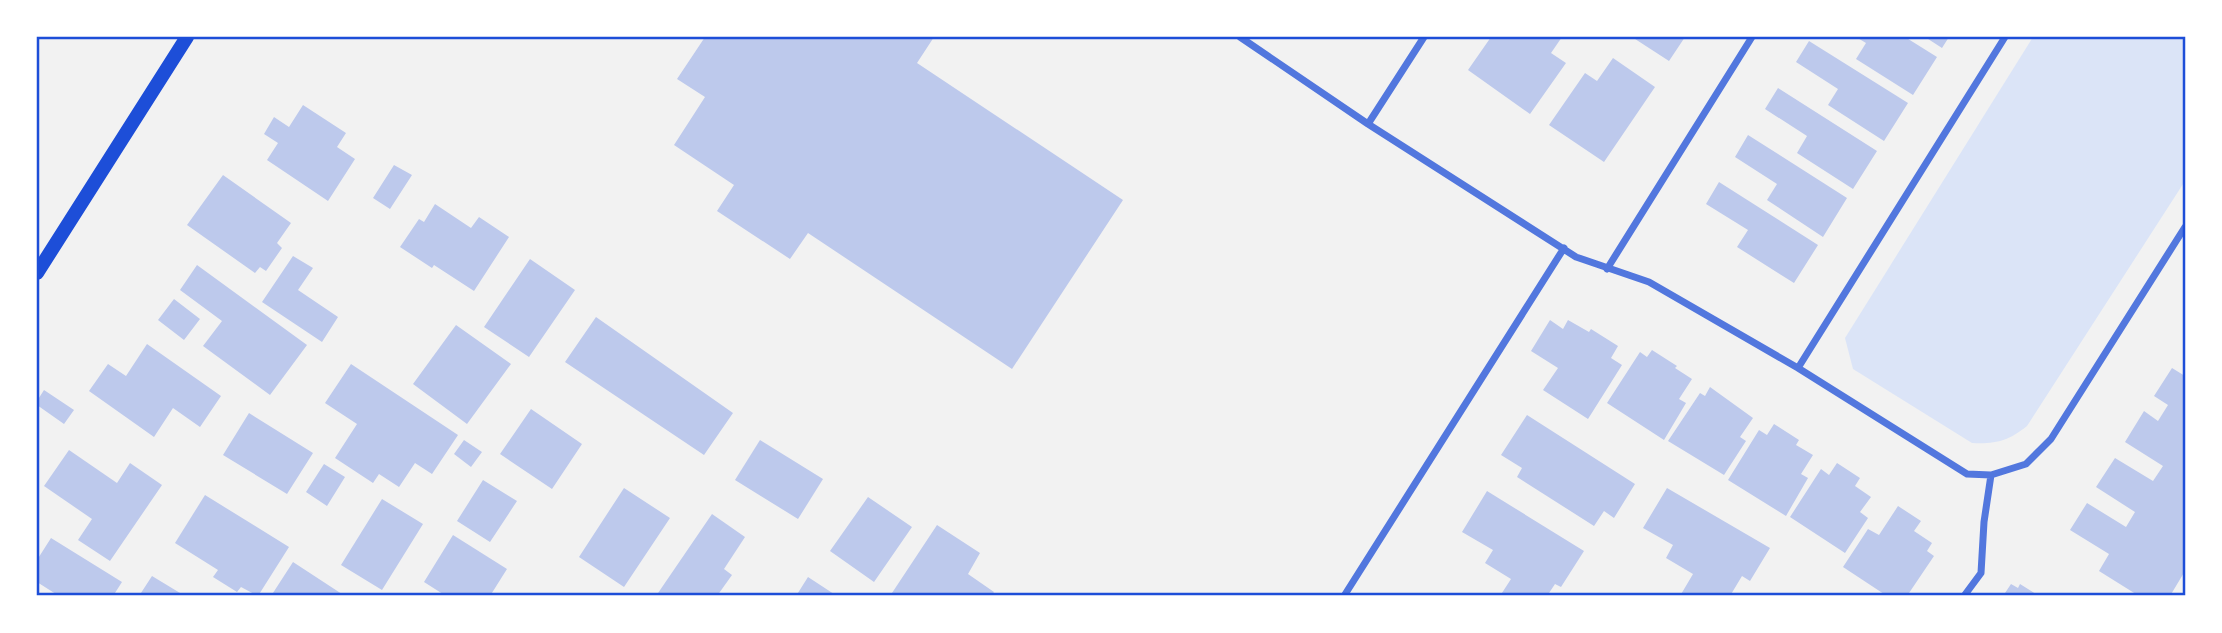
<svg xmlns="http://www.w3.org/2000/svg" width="2222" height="633" font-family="Helvetica,sans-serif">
<rect width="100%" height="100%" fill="#f2f2f2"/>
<path fill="#dbe4f7" d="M2033,37H2185V181L2027,426C2008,441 1997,444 1972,443L1853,369L1845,338Z"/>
<path fill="#bdc9ec" d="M705,37H934L917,63L1123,200L1012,369L808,233L790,259L717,211L734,185L674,145L705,97L677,79Z
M1491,37H1562L1551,53L1566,63L1530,114L1468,70Z
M1632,37H1685L1669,61Z
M1856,37H1905L1937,57L1913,95L1856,59L1866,43Z
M1925,37H1949L1942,48Z
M1809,41L1908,103L1884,141L1828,105L1838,89L1796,62Z
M1613,58L1655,87L1604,162L1549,125L1585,73L1597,81Z
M1778,88L1877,151L1853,189L1797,153L1807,136L1765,109Z
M303,105L346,133L337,147L355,159L328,201L267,160L278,143L264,134L274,117L289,127Z
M1748,135L1847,198L1823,237L1767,200L1777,184L1735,157Z
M394,165L412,175L390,209L373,198Z
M223,175L291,223L277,243L282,248L266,271L260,267L255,273L187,225Z
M1719,182L1818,245L1794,283L1737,247L1748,230L1706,204Z
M435,204L471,228L479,217L509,237L474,291L434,265L432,268L400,247L419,219L424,222Z
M293,256L313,268L298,290L338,317L322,342L262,302Z
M530,259L575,290L529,357L484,327Z
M197,265L307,345L270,395L203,346L222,321L180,290Z
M174,299L200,319L184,340L158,320Z
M596,317L733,413L704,455L565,362Z
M1550,320L1563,329L1568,320L1589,332L1591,329L1618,346L1611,358L1622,365L1588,419L1543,390L1558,368L1531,351Z
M456,325L511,364L467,424L413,384Z
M147,344L221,396L200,427L173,408L154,437L89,391L108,364L126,376Z
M1652,350L1677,366L1675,368L1692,379L1679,399L1686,403L1664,440L1607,403L1640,352L1647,357Z
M351,364L458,435L432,474L415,463L399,487L379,474L373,483L335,458L357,424L325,403Z
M2172,368L2185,376V571L2170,596H2139L2099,571L2109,554L2070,530L2087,503L2126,527L2135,512L2096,487L2115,458L2153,481L2163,466L2125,442L2144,411L2158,421L2168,405L2154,396Z
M1710,387L1753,418L1740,437L1746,441L1724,475L1668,441L1700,393L1705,396Z
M44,390L74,410L64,424L37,405V401Z
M531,409L582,444L552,489L500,454Z
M249,413L313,453L287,494L223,455Z
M1527,415L1635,484L1614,518L1604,511L1594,526L1517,477L1522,468L1501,455Z
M1774,424L1799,440L1796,445L1813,455L1801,474L1808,478L1786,516L1728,480L1759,430L1767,435Z
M464,440L482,452L471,467L454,454Z
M760,440L823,479L798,519L735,480Z
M69,450L117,483L130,463L162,485L110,561L78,540L92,519L44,486Z
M1837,463L1860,478L1855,486L1871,497L1860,512L1868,518L1845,553L1790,517L1821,469L1829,475Z
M324,464L345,477L327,506L306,492Z
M483,480L517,501L490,542L457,521Z
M624,488L670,518L624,587L579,557Z
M1667,488L1770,548L1750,581L1742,576L1730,596H1680L1693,574L1666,558L1673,545L1643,528Z
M1487,491L1584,551L1561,587L1555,584L1547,596H1500L1511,579L1485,563L1493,550L1462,532Z
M205,495L289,547L258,596L241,587L237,592L213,577L218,570L175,543Z
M868,497L912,527L874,582L830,551Z
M382,499L423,524L382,590L341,565Z
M1898,506L1921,521L1914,531L1932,543L1927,551L1934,556L1907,596H1887L1843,567L1868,529L1879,535Z
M712,514L745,537L724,569L732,575L717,596H656Z
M937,525L980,553L968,574L994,592L991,596H890Z
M453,535L507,569L490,596H446L424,582Z
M51,538L122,582L113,596H59L37,582V560Z
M293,562L345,596H271Z
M152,576L185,596H139Z
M808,577L837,596H796Z
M2011,584L2018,588L2020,584L2039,596H2003Z"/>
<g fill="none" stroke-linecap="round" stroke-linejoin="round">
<path stroke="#5277de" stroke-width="7" d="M1240,37L1368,124L1576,257L1649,282L1798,368L1967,474L1991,475L2026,464L2051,439L2185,227
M1368,124L1424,37
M1607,269L1752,37
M1798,368L2005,37
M1344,596L1564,248
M1964,596L1981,573L1984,522L1991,475"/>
<path stroke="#1d4ed8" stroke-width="14" d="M37,273L187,37"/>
</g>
<rect width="2222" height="633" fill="none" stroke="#ffffff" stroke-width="77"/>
<rect x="38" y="38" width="2146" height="556" fill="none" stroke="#1d4ed8" stroke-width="2.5"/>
</svg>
